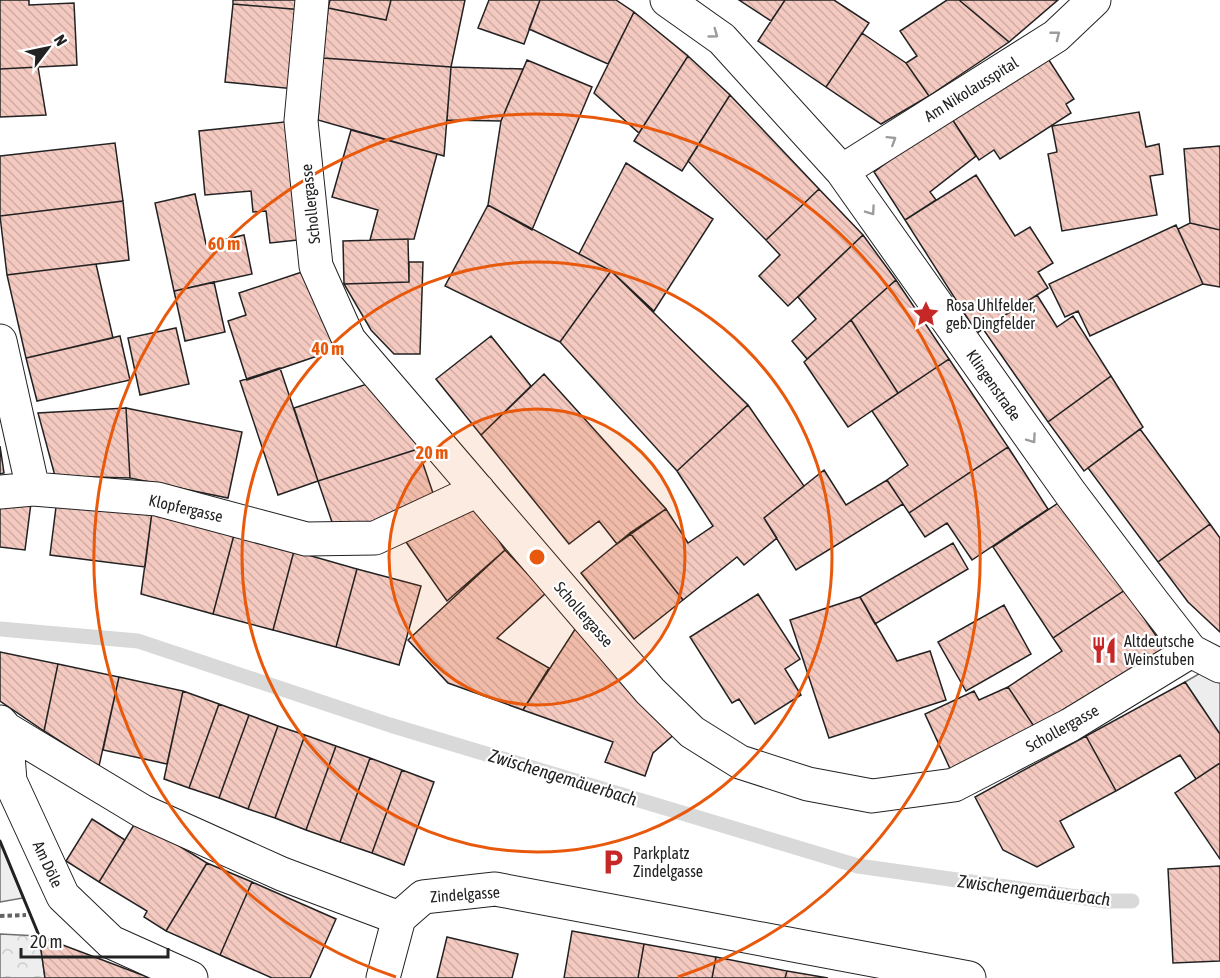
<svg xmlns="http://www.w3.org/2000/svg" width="1220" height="978" font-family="'Asap Condensed',sans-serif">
<defs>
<pattern id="forest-crowns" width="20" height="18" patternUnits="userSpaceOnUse" patternTransform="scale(1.5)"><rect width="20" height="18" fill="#eee"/><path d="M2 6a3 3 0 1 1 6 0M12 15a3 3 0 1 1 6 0" fill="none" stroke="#ccc"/></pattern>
<pattern id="building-back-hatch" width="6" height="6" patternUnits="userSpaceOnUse" patternTransform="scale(1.5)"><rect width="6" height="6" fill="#f3c9c0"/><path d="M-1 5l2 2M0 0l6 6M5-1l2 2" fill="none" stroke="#d0aca5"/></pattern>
</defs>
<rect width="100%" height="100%" fill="#fff"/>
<path fill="#eee" stroke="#6f6f6f" stroke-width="1.5" d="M0,841L23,898L0,902Z"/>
<path fill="url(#forest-crowns)" stroke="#6f6f6f" stroke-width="1.5" d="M0,934L39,936L45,978H0Z"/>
<path fill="#ededed" stroke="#6f6f6f" stroke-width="1.5" d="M1214,665L1220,666V734L1185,682Z"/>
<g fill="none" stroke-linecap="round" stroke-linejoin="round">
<path stroke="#d9d9d9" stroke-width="15" d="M0,629L138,641L390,725L858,866L1106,901H1132"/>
</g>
<path fill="url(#building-back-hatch)" stroke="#222" stroke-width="1.5" d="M0,0H29V5L74,3L77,65L0,69Z
M233,0H304L303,10L233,4Z
M330,0H391L386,20L328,8Z
M391,0H465L451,67L323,58L328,8L386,20Z
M489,0H540L524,44L478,28Z
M540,0H616L634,12L608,64L529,29Z
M739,0H785L771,21Z
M785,0H834L869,23L826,87L758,41Z
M947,0H959L1009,42L929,96L906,63L917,56L900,31Z
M959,0H1058L1009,42Z
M233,4L303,10L295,89L225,82Z
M634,12L688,56L639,133L594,93Z
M862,33L906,63L929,96L881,124L826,87Z
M1045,54L1074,99L1066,104L1071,113L1000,159L994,150L979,160L950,116Z
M688,56L730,95L682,171L634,141Z
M323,58L451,67L444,156L318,120Z
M527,60L592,87L532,230L488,205L501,121Z
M38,67L46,115L0,117V69Z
M451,67L523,69L501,121L447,120Z
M730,95L819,189L766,240L688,161Z
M1139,112L1146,147L1159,144L1163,174L1150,176L1157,215L1062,231L1048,154L1057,152L1052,126Z
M950,116L976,156L930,192L936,200L905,220L874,172Z
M294,121L307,239L270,243L266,211L253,212L251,191L205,195L199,131Z
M351,130L437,154L414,239L370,240L378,210L332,197Z
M115,143L123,201L0,216V156Z
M1220,146V230L1190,223L1184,149Z
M626,163L713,219L654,311L611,271L579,254Z
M976,175L1015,236L1030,227L1053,263L1038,272L1048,288L977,333L905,220Z
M819,189L863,235L788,306L759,276L780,255L766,240Z
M195,194L206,244L244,235L252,274L174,291L155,203Z
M123,201L129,260L7,275L0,216Z
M488,205L611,271L560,342L445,286Z
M1190,223L1220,230V287L1203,284L1178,229Z
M1176,225L1203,284L1090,336L1078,311L1065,317L1049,284Z
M863,235L896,280L807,359L792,341L816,319L798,297Z
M408,239L409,282L344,284L343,241Z
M409,262H423L420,354H394L371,330L344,284L409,282Z
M96,264L113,338L26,358L7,275Z
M308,270L335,350L247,380L228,321L246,315L239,293Z
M611,271L748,405L677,471L560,342Z
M896,280L949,359L898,393L851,320Z
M214,282L225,332L185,341L174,291Z
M1037,295L1057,327L1073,316L1111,376L1048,422L983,329Z
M851,320L898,393L848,427L804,362Z
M176,328L189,384L140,395L128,338Z
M120,336L130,380L37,401L26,358Z
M491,336L531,386L481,435L436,379Z
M949,359L1008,447L909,513L887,480L908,465L872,411Z
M280,368L318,481L278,495L240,381Z
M544,374L666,509L617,544L599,521L569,544L481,435Z
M1111,376L1143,427L1084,471L1048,422Z
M373,382L411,428L418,449L318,481L294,408Z
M748,405L804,486L764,518L777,538L744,565L737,557L683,600L630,533L666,509L688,543L713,526L677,471Z
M126,408L242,432L228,498L130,478Z
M126,408L130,478L55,476L38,413Z
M1140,429L1210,524L1158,562L1088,468Z
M0,446L4,473L0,474Z
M1008,447L1048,509L972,560L947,523L925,537L909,513Z
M418,449L436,502L357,528L333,525L318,481Z
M824,470L846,505L887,480L903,504L796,570L764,518Z
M0,499L31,503L25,550L0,547Z
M57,499L152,512L145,567L50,555Z
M1064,499L1125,590L1053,638L993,547Z
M478,507L505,550L447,601L406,542Z
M152,512L234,535L213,614L141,594Z
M1210,524L1220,538V632L1188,602L1158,562Z
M630,533L683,600L634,639L581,573Z
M234,535L294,551L273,630L213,614Z
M953,543L968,569L875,624L860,597Z
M505,550L546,593L497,638L549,668L523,710L448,683L408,640Z
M294,551L357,569L336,647L273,630Z
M357,569L421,586L399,665L336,647Z
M1125,590L1165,649L1039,734L1008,687L1062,651L1053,638Z
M758,594L800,659L785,669L801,695L755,724L739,699L732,703L690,637Z
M860,597L897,661L930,651L946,700L829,738L790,620Z
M1004,605L1031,654L966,691L938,642Z
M581,620L677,732L653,753L645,776L605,762L613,742L523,710Z
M0,652L58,664L44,731L0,701Z
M58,664L119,677L99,766L44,731Z
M119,677L183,691L167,764L103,750Z
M1185,682L1220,734V763L1196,779L1180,755L1116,791L1086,736Z
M1008,687L1039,734L952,773L925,714L974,691L979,700Z
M183,691L219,704L189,788L164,779Z
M219,704L249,715L219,798L189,788Z
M249,715L278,726L248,809L219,798Z
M278,726L305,735L275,818L248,809Z
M305,735L336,746L306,830L275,818Z
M1086,736L1116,791L1060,821L1074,847L1037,867L1003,850L975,797Z
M336,746L370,758L340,842L306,830Z
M370,758L402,770L372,853L340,842Z
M1220,763V859L1175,793Z
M402,770L434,782L404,865L372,853Z
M92,819L125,840L99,882L66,861Z
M137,820L207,863L166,931L144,917L147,911L99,882Z
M207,863L252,882L220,955L166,931Z
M1220,866V961L1173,963L1168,869Z
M252,882L336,919L310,978H272L220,955Z
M572,931L644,944L638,978H564Z
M39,936L150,978H45Z
M447,937L518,954L512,978H437Z
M644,944L716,957L712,978H638Z
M716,957L787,971L785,978H712Z
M787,971L828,978H785Z"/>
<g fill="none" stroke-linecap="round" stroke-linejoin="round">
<defs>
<path id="minor" d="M312,0L301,121L316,266L349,340L650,691L692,732L740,762L808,784L872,796L954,785L1070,725L1191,651
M667,0L722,39L842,171L1071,494L1152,601L1191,651L1220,666
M842,171L1056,36L1094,0
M0,341L33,489L157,499L306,539L375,538L478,490
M0,492L33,489
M0,722L6,729L10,781L63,896L111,942L191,978
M6,729L142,811L282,874L399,918
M399,918L423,897L495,889L969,978
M383,978L399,918"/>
</defs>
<use href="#minor" stroke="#222" stroke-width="35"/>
<path stroke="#646464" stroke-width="4" stroke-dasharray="4.5 3" stroke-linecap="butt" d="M0,916L26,915"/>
<use href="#minor" stroke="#fff" stroke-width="33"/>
<path stroke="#222" stroke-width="3" d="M0,841L40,938"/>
</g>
<defs><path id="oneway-chevron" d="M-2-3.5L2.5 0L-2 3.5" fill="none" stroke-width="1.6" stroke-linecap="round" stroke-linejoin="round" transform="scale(1.5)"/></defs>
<g stroke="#9c9c9c">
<use href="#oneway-chevron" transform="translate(714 34) rotate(36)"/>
<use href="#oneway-chevron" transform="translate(1056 35) rotate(-38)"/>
<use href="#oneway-chevron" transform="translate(892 140) rotate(-32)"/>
<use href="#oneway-chevron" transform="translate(871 211) rotate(55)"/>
<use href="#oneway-chevron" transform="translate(1032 439) rotate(55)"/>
</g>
<circle cx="537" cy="557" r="148" fill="#e8590c" fill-opacity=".12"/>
<g fill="none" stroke="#e8590c" stroke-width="3">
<circle cx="537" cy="557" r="148"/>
<circle cx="537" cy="557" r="295"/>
<path d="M396 977A443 443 0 1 1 678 977"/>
</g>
<defs>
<symbol id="sight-bare" viewBox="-9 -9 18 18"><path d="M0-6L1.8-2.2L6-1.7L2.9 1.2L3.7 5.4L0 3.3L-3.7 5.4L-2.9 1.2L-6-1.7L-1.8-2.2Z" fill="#c62828" stroke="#fff" stroke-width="2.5" paint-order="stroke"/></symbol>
<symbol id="restaurant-bare" viewBox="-9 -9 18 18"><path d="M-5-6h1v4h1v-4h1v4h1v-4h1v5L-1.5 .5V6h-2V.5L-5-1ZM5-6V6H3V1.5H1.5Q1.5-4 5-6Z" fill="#c62828" stroke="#fff" stroke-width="2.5" paint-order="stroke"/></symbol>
<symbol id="parking-bare" viewBox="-9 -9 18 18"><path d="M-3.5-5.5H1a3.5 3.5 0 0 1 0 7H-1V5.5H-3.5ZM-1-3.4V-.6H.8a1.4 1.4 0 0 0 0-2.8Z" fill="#c62828" stroke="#fff" stroke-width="2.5" paint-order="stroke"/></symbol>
</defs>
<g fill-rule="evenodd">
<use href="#sight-bare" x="907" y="295" width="38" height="38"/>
<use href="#restaurant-bare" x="1085" y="631" width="38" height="38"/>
<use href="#parking-bare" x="594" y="843" width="38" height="38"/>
</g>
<g text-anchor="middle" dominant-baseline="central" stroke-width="4.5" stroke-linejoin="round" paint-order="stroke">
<g font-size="16" fill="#222" stroke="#fff">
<text transform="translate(971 89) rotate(-32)">Am Nikolausspital</text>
<text transform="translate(310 204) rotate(-96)">Schollergasse</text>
<text transform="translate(994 385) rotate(55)">Klingenstraße</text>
<text transform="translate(186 508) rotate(13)">Klopfergasse</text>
<text transform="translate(584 614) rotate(49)">Schollergasse</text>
<text transform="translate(1062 728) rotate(-29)">Schollergasse</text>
<text transform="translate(48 864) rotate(65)">Am Döle</text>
<text transform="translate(465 894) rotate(-4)">Zindelgasse</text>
</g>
<g font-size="16" fill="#222" stroke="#fff" text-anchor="start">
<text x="946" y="305">Rosa Uhlfelder,<tspan x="946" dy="18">geb. Dingfelder</tspan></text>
<text x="1124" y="641">Altdeutsche<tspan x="1124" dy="18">Weinstuben</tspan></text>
<text x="633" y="853">Parkplatz<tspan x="633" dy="18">Zindelgasse</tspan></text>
</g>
<g font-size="18" font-style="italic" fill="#222" stroke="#fff">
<text transform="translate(563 777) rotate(17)">Zwischengemäuerbach</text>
<text transform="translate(1034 890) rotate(7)">Zwischengemäuerbach</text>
</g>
</g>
<circle cx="537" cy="557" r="9" fill="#e8590c" stroke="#fff" stroke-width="3"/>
<g font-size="18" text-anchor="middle" font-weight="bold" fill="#e8590c" stroke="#fff" stroke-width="4.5" stroke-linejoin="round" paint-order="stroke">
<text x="224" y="250">60 m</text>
<text x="328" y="355">40 m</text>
<text x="432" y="459">20 m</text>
</g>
<g transform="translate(48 48) rotate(58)" stroke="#ffffff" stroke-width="4.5" paint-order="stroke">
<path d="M0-4.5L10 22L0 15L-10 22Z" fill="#222222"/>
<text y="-9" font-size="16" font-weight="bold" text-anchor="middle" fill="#222222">N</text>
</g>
<path d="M21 948v9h147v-9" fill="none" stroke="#222222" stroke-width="3"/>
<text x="30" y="948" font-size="18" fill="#222222" stroke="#ffffff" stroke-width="4.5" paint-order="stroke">20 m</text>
</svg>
